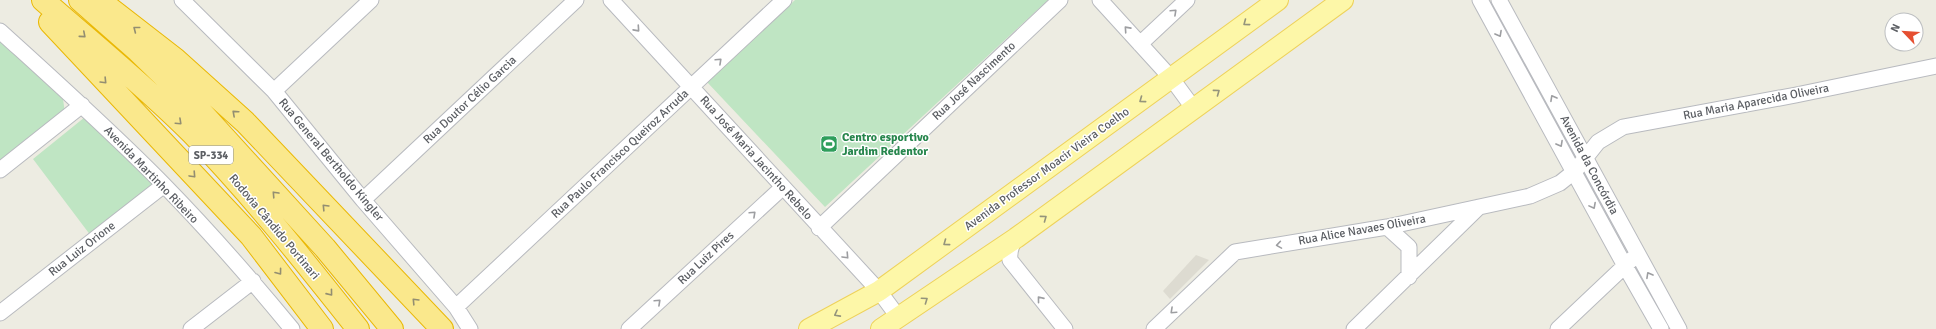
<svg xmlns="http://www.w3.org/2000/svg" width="1936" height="329" font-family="Signika,sans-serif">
<rect width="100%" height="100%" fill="#edece2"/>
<path fill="#dddbd1" d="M1196,255L1209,260L1170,299L1163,291Z"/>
<path fill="#bfe5c3" d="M795,0H1048L825,207L707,82Z
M0,41L63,99L65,113L0,164Z
M85,117L156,185L91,236L33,159Z"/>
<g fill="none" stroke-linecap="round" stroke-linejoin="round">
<defs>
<path id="minor" d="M182,0L274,91L363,200L456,307L470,329
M611,0L879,291L899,318
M1100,0L1172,79L1194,109
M1480,0L1625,266L1661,329
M1499,0L1679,329
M0,31C55,81 111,131 163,184C208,230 251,279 292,329
M1140,44L1187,0
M274,91L371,0
M0,170L82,105
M363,200L576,0
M1387,227L1409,247V277
M819,228L1060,0
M1016,238C1011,245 1009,251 1010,260L1065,329
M456,307L784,0
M0,313L164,185
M191,329L253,281
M629,329L783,187
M1154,329L1235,252L1387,227L1530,196L1560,183L1575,171L1598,142L1623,127L1796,95L1936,66
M1354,329L1479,207
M1558,329L1632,259"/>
<path id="major" d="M809,329L879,291L1278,0
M881,329L1016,238L1343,0"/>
<path id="highway" d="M43,0C93,44 145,86 192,133C252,195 305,262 358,329
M80,0L138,51L202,113L325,248L392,329
M99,0L175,59L245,122L442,329
M50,22L251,236L322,329"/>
</defs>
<use href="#minor" stroke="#b8babf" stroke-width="17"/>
<use href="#major" stroke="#eed25b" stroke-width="22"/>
<use href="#highway" stroke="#eab805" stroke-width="24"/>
<use href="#minor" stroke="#fff" stroke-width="15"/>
<use href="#major" stroke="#fdf7a8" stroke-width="20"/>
<use href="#highway" stroke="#fae88c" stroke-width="22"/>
</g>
<defs><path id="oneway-chevron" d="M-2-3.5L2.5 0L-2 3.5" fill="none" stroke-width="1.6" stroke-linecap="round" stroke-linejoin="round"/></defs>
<g stroke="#9d9ea1">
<use href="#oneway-chevron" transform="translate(1174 12) rotate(-43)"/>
<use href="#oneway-chevron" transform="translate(637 29) rotate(48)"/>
<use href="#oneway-chevron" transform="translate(1127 29) rotate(-132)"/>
<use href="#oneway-chevron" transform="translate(1499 34) rotate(61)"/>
<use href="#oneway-chevron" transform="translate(719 61) rotate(-43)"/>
<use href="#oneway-chevron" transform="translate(1553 98) rotate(-119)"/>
<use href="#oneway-chevron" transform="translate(1560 144) rotate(61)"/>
<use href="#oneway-chevron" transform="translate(1593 206) rotate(62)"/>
<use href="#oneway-chevron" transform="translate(753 214) rotate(-43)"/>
<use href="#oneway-chevron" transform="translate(1279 245) rotate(171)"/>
<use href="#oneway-chevron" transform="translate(846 256) rotate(47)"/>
<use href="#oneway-chevron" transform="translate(1649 275) rotate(-119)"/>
<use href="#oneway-chevron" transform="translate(1040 299) rotate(-129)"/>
<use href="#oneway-chevron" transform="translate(658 302) rotate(-43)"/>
<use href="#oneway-chevron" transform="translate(1173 311) rotate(137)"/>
</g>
<g stroke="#94947b">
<use href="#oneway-chevron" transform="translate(1246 23) rotate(143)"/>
<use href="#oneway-chevron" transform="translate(1217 92) rotate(-36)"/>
<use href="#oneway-chevron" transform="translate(1142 100) rotate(144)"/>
<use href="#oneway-chevron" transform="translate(1044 218) rotate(-36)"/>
<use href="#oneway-chevron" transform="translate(946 243) rotate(144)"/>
<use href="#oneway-chevron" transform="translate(925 300) rotate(-35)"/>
<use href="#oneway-chevron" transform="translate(837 314) rotate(152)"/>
</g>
<g stroke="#938e71">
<use href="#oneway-chevron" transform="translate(136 29) rotate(-142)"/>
<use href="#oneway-chevron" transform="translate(83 35) rotate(41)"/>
<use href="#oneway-chevron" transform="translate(104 81) rotate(46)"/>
<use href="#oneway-chevron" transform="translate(235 113) rotate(-138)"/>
<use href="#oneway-chevron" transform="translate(179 122) rotate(43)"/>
<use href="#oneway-chevron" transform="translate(193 175) rotate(47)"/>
<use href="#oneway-chevron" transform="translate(275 194) rotate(-133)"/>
<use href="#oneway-chevron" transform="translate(325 207) rotate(-134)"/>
<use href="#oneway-chevron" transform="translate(279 272) rotate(53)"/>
<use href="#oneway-chevron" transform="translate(330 293) rotate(51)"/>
<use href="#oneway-chevron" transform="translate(415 301) rotate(-134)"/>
</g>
<defs>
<symbol id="stadium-square" viewBox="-11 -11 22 22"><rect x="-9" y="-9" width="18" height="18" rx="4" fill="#2e9e5b" stroke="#fff"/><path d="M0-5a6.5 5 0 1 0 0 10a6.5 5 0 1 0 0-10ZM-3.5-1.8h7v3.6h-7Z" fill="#fff"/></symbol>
</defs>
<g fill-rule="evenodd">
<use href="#stadium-square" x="819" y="134" width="20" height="20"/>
</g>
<g text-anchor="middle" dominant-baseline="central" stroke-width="3" stroke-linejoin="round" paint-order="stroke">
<rect fill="#fff" stroke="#8c8e92" stroke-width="1" x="189" y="146" width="44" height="18" rx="3"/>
<g font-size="11" font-weight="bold" fill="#5b5e63">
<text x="211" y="155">SP-334</text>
</g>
<g font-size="12" fill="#5b5e63" stroke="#fff">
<text transform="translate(974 81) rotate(-43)">Rua José Nascimento</text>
<text transform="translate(470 100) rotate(-43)">Rua Doutor Célio Garcia</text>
<text transform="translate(1756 102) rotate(-11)">Rua Maria Aparecida Oliveira</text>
<text transform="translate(620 154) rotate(-43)">Rua Paulo Francisco Queiroz Arruda</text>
<text transform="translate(756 158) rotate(48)">Rua José Maria Jacintho Rebelo</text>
<text transform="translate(331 160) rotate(50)">Rua General Bertholdo Kingler</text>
<text transform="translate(1589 165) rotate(62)">Avenida da Concórdia</text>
<text transform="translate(1047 169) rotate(-36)">Avenida Professor Moacir Vieira Coelho</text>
<text transform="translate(151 175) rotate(46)">Avenida Martinho Ribeiro</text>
<text transform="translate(274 227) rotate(50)">Rodovia Cândido Portinari</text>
<text transform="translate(1362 230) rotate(-10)">Rua Alice Navaes Oliveira</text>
<text transform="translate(82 249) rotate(-38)">Rua Luiz Orione</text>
<text transform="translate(706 258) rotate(-43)">Rua Luiz Pires</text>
</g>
<g font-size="12" font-weight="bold" fill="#27864d" stroke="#fff" text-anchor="start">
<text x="842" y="137">Centro esportivo<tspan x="842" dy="14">Jardim Redentor</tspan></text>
</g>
</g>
<g transform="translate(1904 32) rotate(295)"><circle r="19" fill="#ffffff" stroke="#bdbfc1"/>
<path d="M0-3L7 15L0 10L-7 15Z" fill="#e54f31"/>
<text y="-6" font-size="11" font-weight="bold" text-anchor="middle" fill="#5b5e63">N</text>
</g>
</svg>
